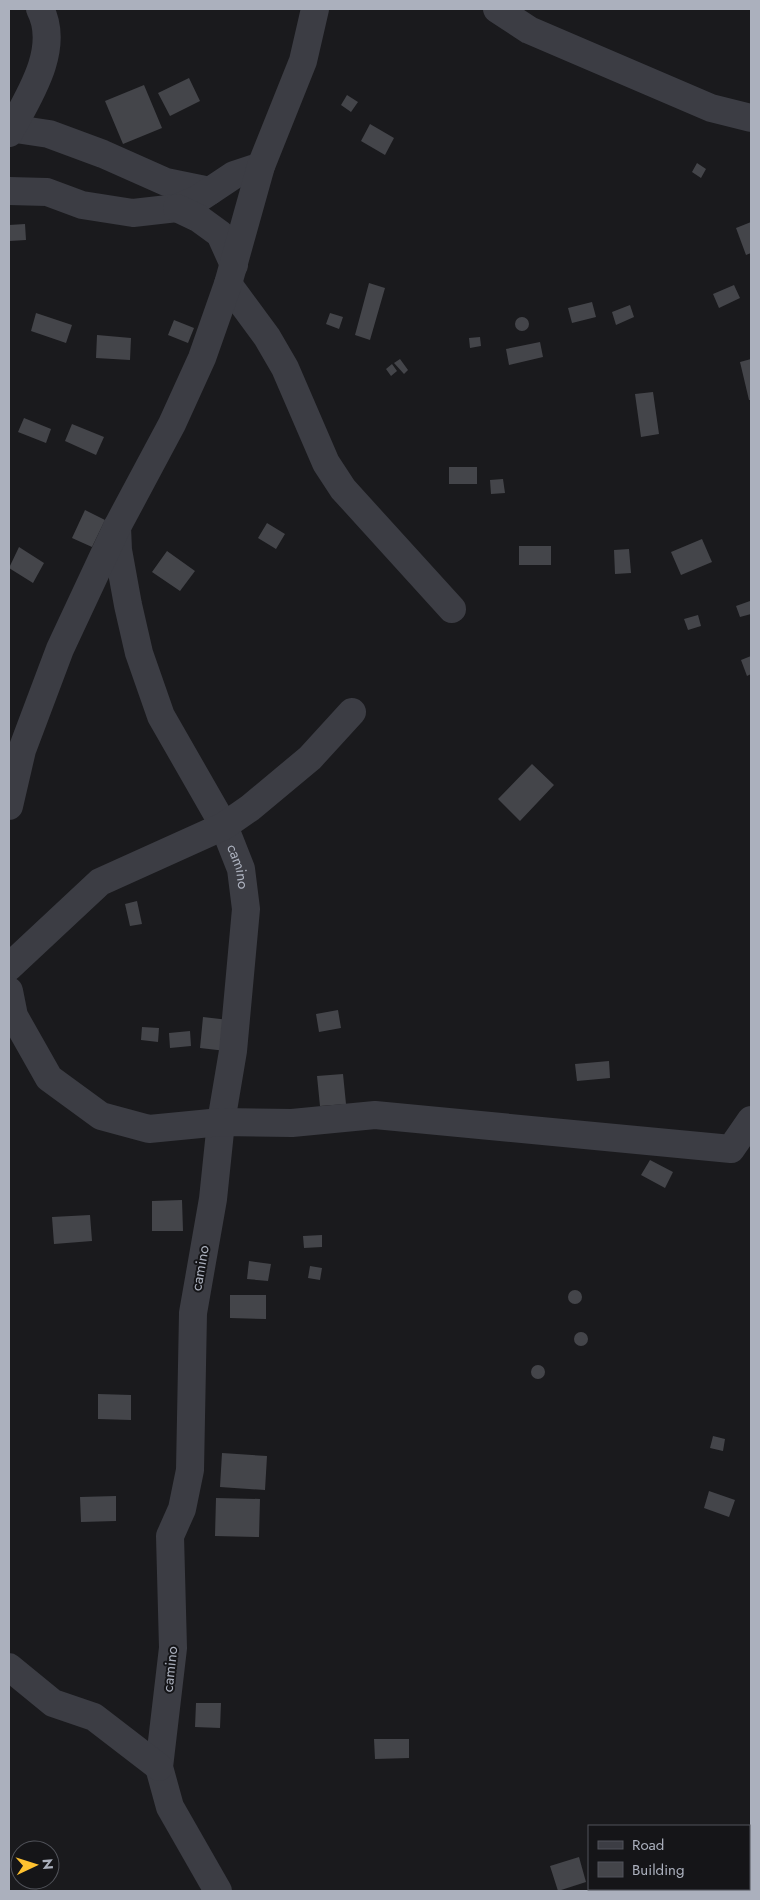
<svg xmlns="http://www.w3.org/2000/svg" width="760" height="1900" font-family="Jost,sans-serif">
<rect width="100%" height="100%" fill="#1a1a1d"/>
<path fill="#44454a" d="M189,78L200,101L170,116L158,93Z
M144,85L162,128L123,144L105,101Z
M347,95L358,102L351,112L341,105Z
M370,124L394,138L385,155L361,141Z
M697,163L706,169L701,178L692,172Z
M751,222V253L746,255L736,228Z
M25,224L26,240L9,241V225Z
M369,283L385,288L370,340L355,335Z
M734,285L740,298L719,308L713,294Z
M592,302L596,317L572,323L568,308Z
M630,305L634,317L616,325L612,312Z
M36,313L72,325L66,343L31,331Z
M330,313L343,317L339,329L326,324Z
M515 324a7 7 0 1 1 14 0a7 7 0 1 1-14 0Z
M174,320L194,328L188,343L168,335Z
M97,335L131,338L130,360L96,358Z
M480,337L481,346L470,348L469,338Z
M540,342L543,357L509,365L506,349Z
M400,359L408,370L404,374L394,363Z
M751,359V400H749L740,362Z
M392,364L397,371L391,376L386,369Z
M653,392L659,434L641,437L635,394Z
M24,418L51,429L46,443L18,432Z
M72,424L104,437L96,455L65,441Z
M449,467H477V484H449Z
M503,479L505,493L491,494L490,480Z
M85,510L105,520L92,547L72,538Z
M267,523L285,534L276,549L258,538Z
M702,539L712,562L681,575L671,552Z
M519,546H551V565H519Z
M19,547L44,563L33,583L9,568Z
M629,549L631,573L615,574L614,550Z
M167,551L195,571L180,591L152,572Z
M750,601L751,614L740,617L736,606Z
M698,615L701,626L688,630L684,619Z
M751,656V674L747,676L741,660Z
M532,764L554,785L520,821L498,799Z
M137,901L142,924L130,926L125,904Z
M338,1010L341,1028L319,1032L316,1014Z
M203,1017L229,1020L226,1051L200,1048Z
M142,1027L159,1028L158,1042L141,1040Z
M190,1031L191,1046L170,1048L169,1033Z
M609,1061L610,1078L577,1081L575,1064Z
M343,1074L346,1104L320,1106L317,1076Z
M650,1160L673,1172L665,1188L641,1175Z
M182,1200L183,1231H152V1201Z
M90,1215L92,1241L54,1244L52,1217Z
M322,1235V1247L304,1248L303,1236Z
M249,1261L271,1264L268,1281L247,1279Z
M310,1266L322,1268L320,1280L308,1278Z
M568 1297a7 7 0 1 1 14 0a7 7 0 1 1-14 0Z
M230,1295H266V1319L230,1318Z
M574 1339a7 7 0 1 1 14 0a7 7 0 1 1-14 0Z
M531 1372a7 7 0 1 1 14 0a7 7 0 1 1-14 0Z
M98,1394L131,1395V1420L98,1419Z
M713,1436L725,1439L723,1451L710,1448Z
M222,1453L267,1456L265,1490L220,1487Z
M709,1491L735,1500L729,1517L704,1508Z
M116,1496V1521L81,1522L80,1497Z
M216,1498L260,1499L259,1537L215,1536Z
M196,1703H221L220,1728L195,1727Z
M374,1739H409V1758L375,1759Z
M579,1857L586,1882L558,1891L550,1866Z"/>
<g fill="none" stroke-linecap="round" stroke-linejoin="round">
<g stroke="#3c3d44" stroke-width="28">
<path d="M497,9L529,30L711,108L751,118"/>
<path d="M9,128L49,134L103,154L166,182L210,191"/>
<path d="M9,133C28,98 61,49 40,9"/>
<path d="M9,191L47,192L82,205L133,213L177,208L198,199L234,175L261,166"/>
<path d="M177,208L198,218L220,234L234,265"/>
<path d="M228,284L267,337L285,368L326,463L343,489L452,609"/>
<path id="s1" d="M117,527L118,550L128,605L139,653L161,716L224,826L241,869L246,909L233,1051L221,1122L213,1199L193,1313L190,1470L182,1509L170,1536L173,1648L159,1767L170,1807L218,1891"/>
<path d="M9,806L22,750L60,649L117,527L172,424L202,358L228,284L261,166L303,61L315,9"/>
<path d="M9,967L100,882L224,826L250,808L310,758L352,712"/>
<path d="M9,991L14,1016L49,1078L101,1116L149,1129L221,1122L292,1123L375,1115L731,1149L751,1120"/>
<path d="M9,1667L53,1703L94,1717L159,1767"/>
</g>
</g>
<g text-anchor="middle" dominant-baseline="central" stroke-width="4" stroke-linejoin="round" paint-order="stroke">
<g font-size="15" fill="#abb0bd" stroke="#151518">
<text stroke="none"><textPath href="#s1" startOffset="365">camino</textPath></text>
<text transform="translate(200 1268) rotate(-80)">camino</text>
<text transform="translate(170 1669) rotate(-84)">camino</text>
</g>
</g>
<rect width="760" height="1900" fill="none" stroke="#abb0bd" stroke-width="20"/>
<rect x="588" y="1825" width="162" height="65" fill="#151518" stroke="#51535a"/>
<rect x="598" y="1841" width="25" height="8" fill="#3c3d44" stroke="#51535a"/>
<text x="632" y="1850" font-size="15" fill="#abb0bd">Road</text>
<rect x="598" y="1862" width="25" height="15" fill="#44454a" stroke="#51535a"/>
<text x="632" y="1875" font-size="15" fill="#abb0bd">Building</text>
<g transform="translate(35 1865) rotate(86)"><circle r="24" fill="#151518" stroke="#51535a"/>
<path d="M0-4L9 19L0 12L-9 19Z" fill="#ffc230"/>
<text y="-8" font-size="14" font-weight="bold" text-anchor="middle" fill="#abb0bd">N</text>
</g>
</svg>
